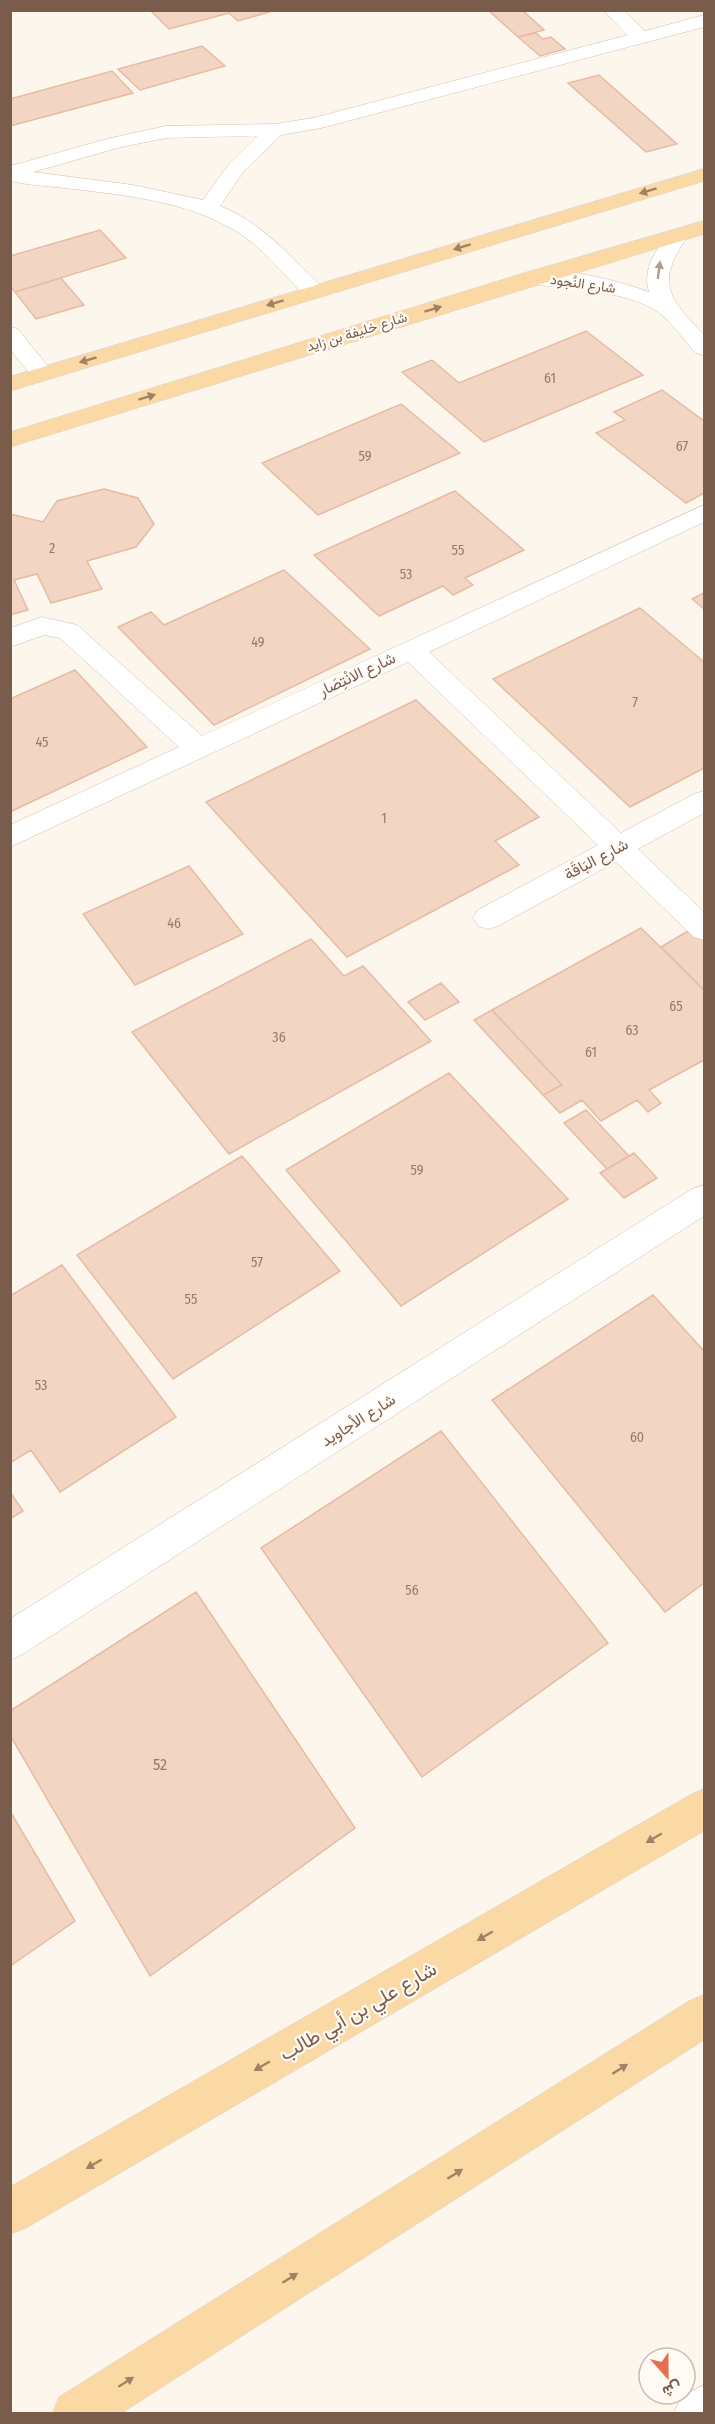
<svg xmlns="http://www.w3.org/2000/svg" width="715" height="2424" font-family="'Fira Sans Condensed',Vazirmatn,sans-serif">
<rect width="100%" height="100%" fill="#fdf6ec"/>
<path fill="#f3d5c3" stroke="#e6bba3" stroke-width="1.5" d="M150,10H276L238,21L229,13L169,29Z
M488,10H522L544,30L518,37Z
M536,33L543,39L551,37L565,49L540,56L518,37Z
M202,46L225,66L140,90L118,69Z
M112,71L133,93L10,126V99Z
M599,75L677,144L646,152L568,83Z
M100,230L126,258L15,292L10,286V256Z
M61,278L84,305L36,319L15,292Z
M586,331L643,375L484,442L402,372L432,360L459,383Z
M662,390L704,421V493L686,503L596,433L625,420L614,412Z
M401,404L460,453L318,515L262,463Z
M104,489L138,498L154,524L136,547L87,561L102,589L51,603L37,574L14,580L28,610L10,615V514L43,522L57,501Z
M455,491L524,550L465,578L473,585L453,595L443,586L379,616L314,555Z
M284,570L370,649L214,725L118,627L151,612L164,625Z
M704,593V609L692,599Z
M640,608L704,662V768L630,807L493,679Z
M75,670L147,747L10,812V699Z
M416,700L539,817L495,841L519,865L347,957L206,802Z
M189,866L243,934L135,985L83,914Z
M641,928L704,990V1060L649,1090L661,1103L648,1112L637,1100L601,1121L582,1100L560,1113L543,1095L562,1085L492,1010Z
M693,928L704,940V990L661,947Z
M311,939L344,976L363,966L431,1041L229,1154L132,1032Z
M441,983L459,1002L425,1020L408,1002Z
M492,1010L562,1085L543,1095L474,1020Z
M449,1073L568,1199L401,1306L286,1170Z
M586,1110L629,1156L607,1169L564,1123Z
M634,1153L657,1178L624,1198L600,1173Z
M242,1156L340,1271L173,1379L77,1255Z
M62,1265L176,1417L60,1492L31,1450L10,1463V1296Z
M653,1295L704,1351V1583L665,1612L492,1400Z
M441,1431L608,1643L422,1777L261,1548Z
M10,1492L23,1511L10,1519Z
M196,1592L355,1828L150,1976L10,1735V1711Z
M10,1811L75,1921L10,1966Z"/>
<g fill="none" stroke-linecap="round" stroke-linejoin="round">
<defs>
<path id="minor" d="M603,10H623L645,31L704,15V27L321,128L281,135L243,172L220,206C261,222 290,256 321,286L324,291L321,296L313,298L305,296C283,274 262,246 234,230C184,200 122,195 65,188C47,186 28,185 10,181V166L111,138L166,126L275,124L313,118L628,35ZM257,136L229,164L203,200L133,185L33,172L121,147L166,138Z
M677,230L685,231L688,236C655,283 668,297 704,335V355L696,353C685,341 674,326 662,315C638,293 564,286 532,285L524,283L521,278L524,273C559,265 616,280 649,292C642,268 656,251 669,231Z
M10,327L18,329L50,369L53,374L50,379L42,381L34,379L10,349Z
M704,505V522L429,652L621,833L694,794L704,791V813L638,849L704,912V940L694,937L616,862L498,926L488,929L478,926L473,918L478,910L598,845L408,662L10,847V825L179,747L60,638L44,635L10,647V628L42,617L77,625L202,736Z
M704,1185V1216L23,1654L10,1660V1619L692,1189Z
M704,2385V2414H674L681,2397Z"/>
<path id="major" d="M704,169V181L10,391V377Z
M704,221V234L10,447V432L524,273Z
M704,1789V1831L26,2228L10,2234V2187L690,1795Z
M704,1995V2040L120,2414H52L59,2397L689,2001Z"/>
</defs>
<use href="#minor" stroke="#d1beb0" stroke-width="1"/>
<use href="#major" stroke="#dad1cd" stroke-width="1"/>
<use href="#minor" fill="#fff" fill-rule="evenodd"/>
<use href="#major" fill="#fbd9a5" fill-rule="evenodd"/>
</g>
<defs><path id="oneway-solid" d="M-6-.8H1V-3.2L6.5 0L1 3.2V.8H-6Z" transform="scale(1.5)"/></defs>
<g fill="#a18267">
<use href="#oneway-solid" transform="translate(648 191) rotate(163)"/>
<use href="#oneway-solid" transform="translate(462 247) rotate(163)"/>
<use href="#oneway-solid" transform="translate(275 303) rotate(163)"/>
<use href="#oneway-solid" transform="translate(433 309) rotate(-17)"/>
<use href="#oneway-solid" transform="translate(88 360) rotate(163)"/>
<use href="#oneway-solid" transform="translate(147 397) rotate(-17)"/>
<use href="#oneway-solid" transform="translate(654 1838) rotate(150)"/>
<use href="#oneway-solid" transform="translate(485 1936) rotate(150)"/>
<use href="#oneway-solid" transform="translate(262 2066) rotate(150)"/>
<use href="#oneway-solid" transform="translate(620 2069) rotate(-32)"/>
<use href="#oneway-solid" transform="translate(94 2164) rotate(150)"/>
<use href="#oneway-solid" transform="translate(455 2174) rotate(-32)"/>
<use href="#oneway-solid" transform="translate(290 2278) rotate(-32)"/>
<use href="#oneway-solid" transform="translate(126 2382) rotate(-32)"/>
</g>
<use fill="#af9d94" href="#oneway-solid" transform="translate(659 270) rotate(-82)"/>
<g text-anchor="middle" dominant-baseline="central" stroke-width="4.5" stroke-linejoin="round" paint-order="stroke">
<g font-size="14" fill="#7a5c4d" stroke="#fffaf3">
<text transform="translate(583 284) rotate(8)">شارع النُجود</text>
<text transform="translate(357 332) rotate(-17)">شارع خليفة بن زايد</text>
</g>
<g font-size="14" fill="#987a6a">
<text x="550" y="378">61</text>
<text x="682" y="446">67</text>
<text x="365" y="456">59</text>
<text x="52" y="548">2</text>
<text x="458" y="550">55</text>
<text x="406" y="574">53</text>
<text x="258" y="642">49</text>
<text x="635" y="702">7</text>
<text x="42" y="742">45</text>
<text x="384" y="818">1</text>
<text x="174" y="923">46</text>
<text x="676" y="1006">65</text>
<text x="632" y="1030">63</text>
<text x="279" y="1037">36</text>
<text x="591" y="1052">61</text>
<text x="417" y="1170">59</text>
<text x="257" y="1262">57</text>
<text x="191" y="1299">55</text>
<text x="41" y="1385">53</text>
<text x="637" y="1437">60</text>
<text x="412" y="1590">56</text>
</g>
<g font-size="16" fill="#7a5c4d" stroke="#fffaf3">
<text transform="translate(357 674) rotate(-25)">شارع الانْتِصَار</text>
<text transform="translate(596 859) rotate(-28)">شارع البَاقَة</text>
<text transform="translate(358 1420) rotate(-32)">شارع الأجاويد</text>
</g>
<g font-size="16" fill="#987a6a">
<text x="160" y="1764">52</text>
</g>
<g font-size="20" fill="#7a5c4d" stroke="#fffaf3">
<text transform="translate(358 2011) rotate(-30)">شارع علي بن أبي طالب</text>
</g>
</g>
<rect width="715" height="2424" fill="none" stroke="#7a5c4d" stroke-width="24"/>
<g transform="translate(667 2376) rotate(159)"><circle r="28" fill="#fffaf3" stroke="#cabbb1" stroke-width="1.5"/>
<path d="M0-4.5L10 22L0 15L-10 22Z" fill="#e76f51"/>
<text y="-9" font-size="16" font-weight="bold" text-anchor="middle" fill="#7a5c4d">ش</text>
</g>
</svg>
